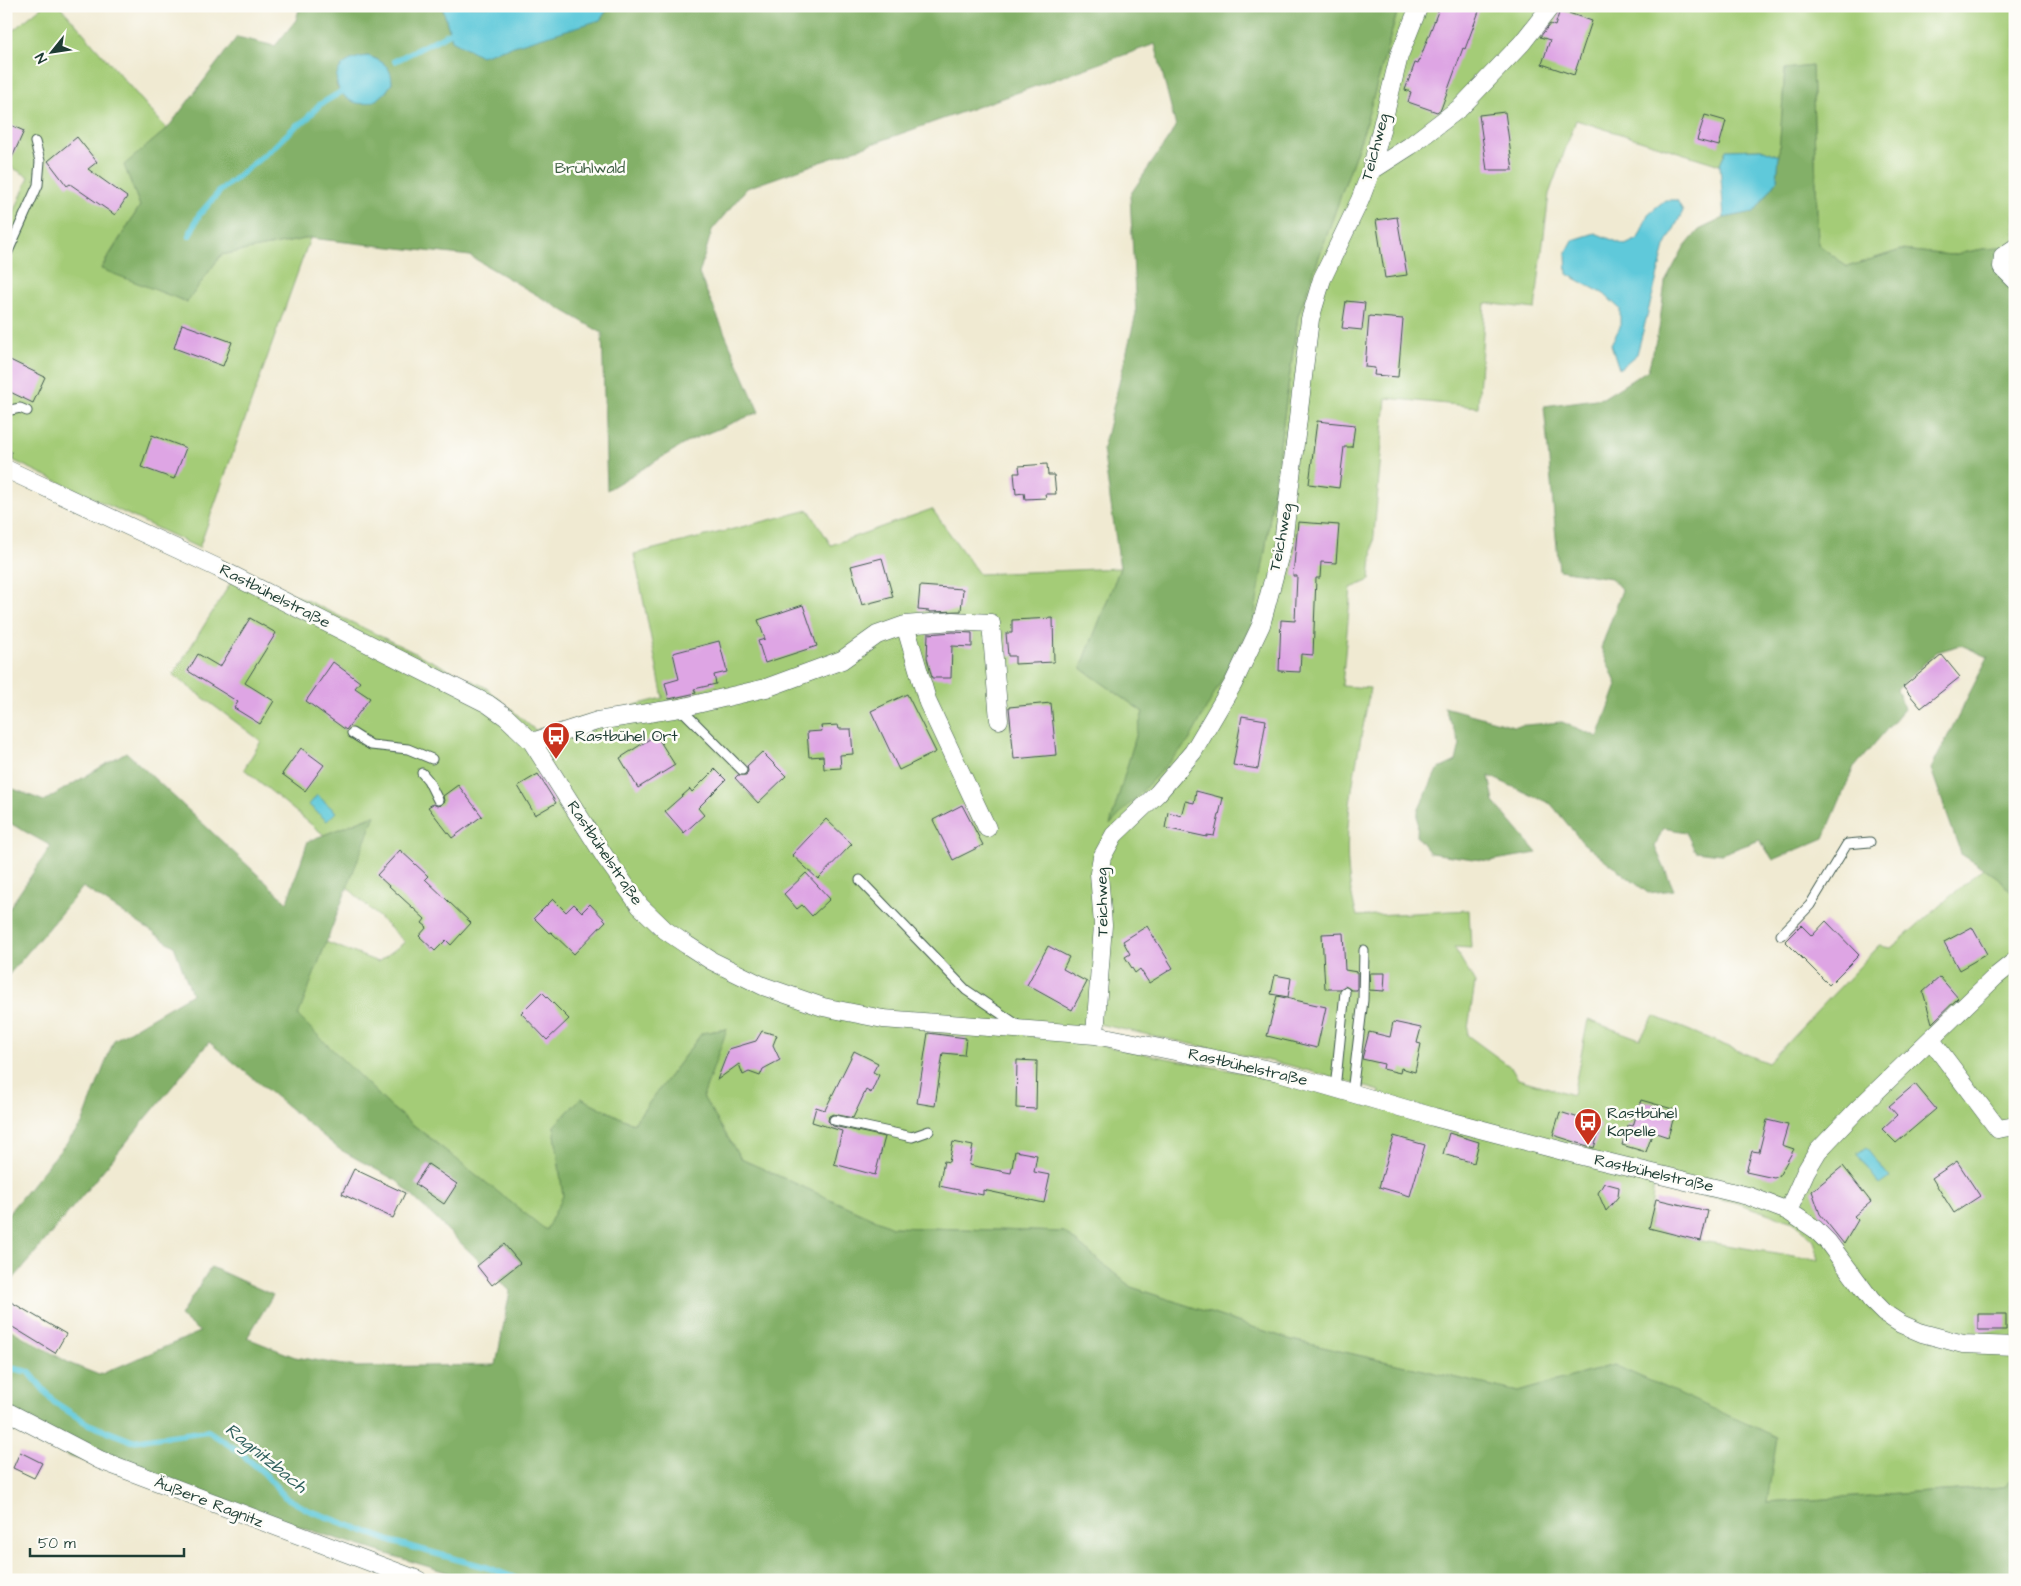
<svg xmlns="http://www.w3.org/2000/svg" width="2021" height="1586" font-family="'Architects Daughter',sans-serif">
<rect width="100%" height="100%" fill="#fdfcf7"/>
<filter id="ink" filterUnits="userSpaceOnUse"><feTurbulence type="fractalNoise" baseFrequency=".02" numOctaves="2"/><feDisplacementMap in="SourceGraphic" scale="10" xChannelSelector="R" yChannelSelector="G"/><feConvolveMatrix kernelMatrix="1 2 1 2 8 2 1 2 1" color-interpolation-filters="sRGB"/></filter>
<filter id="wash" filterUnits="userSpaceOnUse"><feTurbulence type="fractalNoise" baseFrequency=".0096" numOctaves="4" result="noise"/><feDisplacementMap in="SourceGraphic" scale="20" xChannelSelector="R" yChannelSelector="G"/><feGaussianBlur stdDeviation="1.12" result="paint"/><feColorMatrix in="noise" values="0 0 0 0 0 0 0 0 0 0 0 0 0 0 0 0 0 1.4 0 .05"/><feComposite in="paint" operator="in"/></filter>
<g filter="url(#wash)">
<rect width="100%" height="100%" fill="#f0ead2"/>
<path fill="#a4cc77" stroke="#628456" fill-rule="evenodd" d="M43,6H60L167,129L125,165L140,206L101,268L187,302L221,255L310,238L199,548L6,457V231L29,177L6,164V36Z
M1399,6H2015V247L1983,249L1951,255L1901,250L1847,267L1818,244L1812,66L1785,69L1779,156L1761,149L1726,150L1720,165L1576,120L1549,194L1535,309L1485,303L1478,407L1386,398L1370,580L1351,588L1342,686L1370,688C1358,762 1334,842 1357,916L1469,910L1471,948L1454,947L1475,983L1467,1035L1512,1068L1518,1079L1573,1095L1588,1020L1640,1039L1654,1016L1768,1063L1879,946L1891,948L1983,868L1997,877L2015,896V1477L2003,1487L1767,1503L1614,1365L1518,1392L1292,1340L1131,1287L1064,1232L892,1227L741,1159L703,1097L726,1029L702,1033L633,1124L581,1098L554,1126L563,1196L546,1231L392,1108L297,1016L326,942L378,962L405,942L347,887L374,815L324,835L244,769L261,741L173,675L240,568L485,687L535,730L663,698L634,554L809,510L831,545L932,509L979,574L1120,568L1081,668L1143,712L1111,823L1265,552L1298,316L1363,133ZM1089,1022L1288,1065L1380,1091L1376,1106L1265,1077L1088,1043ZM1654,1184L1734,1202L1796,1223L1814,1240L1819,1260L1701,1241L1649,1228Z"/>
<path fill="#83b068" stroke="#51764e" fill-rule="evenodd" d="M300,6H442L452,40L600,20L610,6H1399L1363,133L1298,316L1265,552L1254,619L1189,741L1110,825L1143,712L1081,668L1120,568L1103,449L1136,314L1130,195L1176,127L1155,44L747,188L712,230L699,274L759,412L691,440L607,490L602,333L470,256L310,238L221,255L187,302L101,269L140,206L124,165L167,129L237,37L275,46L296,20ZM368,56C386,62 387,66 392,83L385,93L351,100L339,92L336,84L358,57Z
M1812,66L1818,244L1847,267L1901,250L1951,255L1983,249L2015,247V896L1997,877L1961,854L1931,769L1988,657L1961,645L1937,652L1897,689L1904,709L1853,769L1824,838L1773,860L1760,840L1721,854L1695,851L1686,832L1663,828L1655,847L1674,890L1648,893L1583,843L1551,804L1489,776L1494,802L1537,853L1489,861L1430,853L1417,837L1418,811L1437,770L1456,761L1460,744L1444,707L1514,726L1562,722L1598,737L1617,685L1601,648L1622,590L1611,578L1559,570L1544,406L1603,398L1648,370L1659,329L1665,282L1683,249L1699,230L1724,218L1754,212L1777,181L1785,69Z
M126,752L287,902L308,841L375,815L298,1016L392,1108L546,1230L563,1196L554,1126L581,1098L633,1124L702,1033L727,1029L703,1097L741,1159L892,1227L1064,1232L1131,1287L1292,1340L1518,1392L1614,1365L1777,1437L1767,1503L2003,1487L2015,1477V1580H472L71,1457L6,1422V1327L71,1364L99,1375L200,1332L180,1316L211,1267L273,1295L247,1338L295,1357L356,1367L496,1365L510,1291L397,1181L339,1149L209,1042L6,1288V1216L82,1124L114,1040L192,994L174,946L83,887L6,978V913L51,846L6,821V786L44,801Z"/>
<path fill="#5fc9da" stroke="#3f8387" d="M442,6H610L600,20L481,56L452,40Z
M368,56C383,61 392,67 392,83C388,89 385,94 379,98C346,122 308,62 368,56Z
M1761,149L1779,156L1777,181L1754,212L1724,218L1720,165L1726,150Z
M1665,200H1677L1683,211L1665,247L1637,354L1619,369L1611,344L1620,327V309L1604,294L1567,274L1566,253L1573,240L1595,233L1625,245L1638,239L1648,214Z
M317,795L336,812L327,821L309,805Z
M1866,1147L1890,1178L1880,1185L1857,1154Z"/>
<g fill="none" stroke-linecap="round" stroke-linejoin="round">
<path stroke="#5fc9da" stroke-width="6" d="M395,61L450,33L455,28
M189,236L199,215L221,190L274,147L297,125L305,121L319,105L346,89
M6,1367L29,1372L54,1402L88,1424L132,1441L208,1431L237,1450L264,1473L285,1497L308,1510L393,1542L489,1568L520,1580"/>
</g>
<g id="blocks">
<path fill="#dea5e4" d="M1440,6H1481L1465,49L1463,48L1441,109L1437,112L1408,102L1411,92L1405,90L1415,63L1418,64Z
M1560,10L1592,21L1574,75L1542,64L1550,40L1540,37L1550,24L1555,26Z
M1505,112L1513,170H1487L1479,115Z
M1705,115L1726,121L1719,146L1697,140Z
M6,123L24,131L6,171Z
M77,137L97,162L88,169L127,197L115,215L70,184L67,186L48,161Z
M1397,217L1407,275L1385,278L1376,220Z
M1346,301L1365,303L1362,330L1342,328Z
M1369,316L1403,319L1398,377L1374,375L1375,368L1365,367Z
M182,324L232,342L223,366L174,348Z
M6,358L45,377L33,403L6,390Z
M1317,421L1355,425L1352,447H1344L1339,488L1309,484Z
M152,435L186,448L174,479L141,467Z
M1047,464L1048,475H1054L1056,494H1045L1046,498L1025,499L1024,493L1016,494L1014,473H1020L1019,466Z
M1298,522L1339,525L1336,563L1321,562L1320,578H1316L1313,655L1301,654L1300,672L1279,671L1281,620L1295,621L1297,576H1293Z
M882,558L893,597L862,605L851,566Z
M920,586L963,589L961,611L929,612V611L918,610Z
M803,605L817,646L765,663L758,641L765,639L758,620Z
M250,618L276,633L245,683L274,701L260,724L234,708L238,702L188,671L198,654L220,667Z
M1053,618L1054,662L1015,664V656H1008L1006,633H1012V620Z
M953,632L972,633V647L952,646L951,678H932L927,658L928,634Z
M719,641L727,672L714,675L716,684L694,689L696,693L669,699L665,683L679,679L673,653Z
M1942,655L1960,677L1921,708L1903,687Z
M333,662L360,682L355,688L370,698L346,730L306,701Z
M907,694L936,752L899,770L871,711Z
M1051,703L1056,755L1014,759L1009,707Z
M1242,716L1266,720L1258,769L1233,765Z
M838,725L839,729H851L853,754L840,755L841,768L824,769L823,756L809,757L807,732L822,731L821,726Z
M656,735L675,765L638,788L620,758Z
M301,748L324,765L305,791L282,774Z
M762,752L786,776L758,803L735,778L738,775H746L748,771L747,766Z
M715,769L726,780L698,808L704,815L684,833L665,811L690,789L692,792Z
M538,774L556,803L535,815L518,786Z
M458,785L482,816L452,838L428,807L433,804L437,806L441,805L444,801L443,796Z
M1196,791L1223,798L1214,836L1207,835V837L1165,828L1168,812L1181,816L1185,801L1194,803Z
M962,805L983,845L953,860L933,820Z
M826,819L852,844L818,879L792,855Z
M400,850L428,876L425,879L471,923L451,945L446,940L435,951L419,936L427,927L422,923L425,919L377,875Z
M806,873L830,899L812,916L802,905L797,909L784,894Z
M553,899L566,912L574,904L582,912L590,904L606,921L574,954L551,932L549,933L534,918Z
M1826,921L1859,955L1829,985L1785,941L1801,925L1812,936Z
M1147,926L1173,968L1149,983L1140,969L1135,973L1125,957L1130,954L1123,941Z
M1972,927L1987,954L1959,970L1944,942Z
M1343,933L1345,970L1357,972V990H1351L1345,986L1340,989H1325L1322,934Z
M1048,946L1069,957L1063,969L1087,982L1072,1010L1027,985Z
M1370,973H1385L1384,991L1369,990Z
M1275,975L1291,978L1288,997L1271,994Z
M1940,977L1958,998L1932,1023L1923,992Z
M542,992L569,1019L547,1040L521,1013Z
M1277,996L1326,1007L1317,1048L1267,1036Z
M1393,1022L1421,1028L1417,1043L1421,1044L1415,1072L1401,1068L1400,1073L1383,1069L1384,1064L1362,1059L1369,1032L1390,1037Z
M762,1031L777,1035L773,1045L780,1060L763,1069L760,1076L749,1072L743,1075L739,1064L717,1080L729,1049L756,1041Z
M928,1033L966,1038L964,1055L943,1053L935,1106L917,1103Z
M854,1051L878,1063L873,1072L879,1075L871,1093L866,1090L853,1118L833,1114L829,1116L828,1121L833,1126L885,1137L875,1175L834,1164L842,1131L812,1122L816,1107L825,1110Z
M1017,1060L1037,1061L1036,1109L1016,1108Z
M1915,1084L1936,1109L1896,1143L1882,1129L1897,1115L1889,1106Z
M1641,1100L1676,1110L1668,1137L1653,1132L1646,1152L1622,1145L1628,1125L1633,1126Z
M1560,1112L1601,1125L1594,1148L1553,1135Z
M1767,1120L1788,1125L1782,1145L1794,1149L1779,1176L1774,1178L1746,1172L1752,1151L1759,1152Z
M1449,1133L1479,1142L1474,1163L1443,1154Z
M1394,1136L1425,1145L1410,1196L1379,1187Z
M953,1142L973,1146L969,1165L1011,1173L1015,1151L1037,1155L1034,1172L1050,1175L1044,1203L983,1190V1195L939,1186L944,1161L949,1162Z
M1957,1161L1980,1196L1954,1213L1932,1178Z
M428,1164L457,1184L444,1204L415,1184Z
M1843,1166L1871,1202L1854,1216L1858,1220L1844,1244L1820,1214L1812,1191Z
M354,1169L405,1193L393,1218L342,1194Z
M1604,1183L1619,1187L1618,1197L1606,1211L1598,1193Z
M1656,1199L1708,1211L1701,1241L1649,1228Z
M504,1244L520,1263L492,1285L477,1266Z
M6,1299L66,1334L55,1353L6,1323Z
M1978,1314H2006V1330H1978Z
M20,1452L42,1463L34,1478L13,1468Z"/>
</g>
</g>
<g filter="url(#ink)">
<use href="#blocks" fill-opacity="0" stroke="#3e574c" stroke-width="1"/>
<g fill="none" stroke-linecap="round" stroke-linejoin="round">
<defs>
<path id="lane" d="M6,256L38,185L40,161L35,142
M6,411L20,408L27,411
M6,453V456
M680,708L742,770
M352,733L371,745L408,749L432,759
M422,773L428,780L438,800
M860,880L966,990L1019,1026
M1781,935L1810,905L1847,844L1870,842
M1335,1089L1345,992
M1352,1093L1363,1000L1364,950
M834,1120L912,1137L929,1131"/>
<path id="street" d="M1371,171L1410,146L1461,107L1522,43L1551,6
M2015,248L2003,256L2002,267L2015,280
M6,469L218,568L488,704L506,717L532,742L605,857L640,906L665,930L687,945L712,961L763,986L823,1007L883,1019L1095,1035L1279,1072L1434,1117L1586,1157L1748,1196L1788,1211L1815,1229L1828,1242L1871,1300L1884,1313L1901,1324L1922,1333L1963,1344L2015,1346
M905,625L953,621L991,623L999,720
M532,742L597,721L680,708L766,688L842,660L877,635L905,625L928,703L987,828
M1095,1035L1103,925L1099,873L1102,857L1114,835L1158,793L1193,752L1233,684L1261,625L1283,543L1310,319L1322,279L1360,200L1371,171L1399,56L1419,6
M1931,1040L1998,1129L2015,1126
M1788,1211L1806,1171L1818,1151L1857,1110L1995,977L2015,961
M6,1411L100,1460L418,1580"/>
</defs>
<use href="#lane" stroke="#3e574c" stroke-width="11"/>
<use href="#street" stroke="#3e574c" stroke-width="19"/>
<use href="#lane" stroke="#fff" stroke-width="9"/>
<use href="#street" stroke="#fff" stroke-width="18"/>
</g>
</g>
<defs>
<symbol id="bus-pin" viewBox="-11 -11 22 30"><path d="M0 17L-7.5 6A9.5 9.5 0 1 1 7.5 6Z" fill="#c8321e" stroke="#fdfcf7"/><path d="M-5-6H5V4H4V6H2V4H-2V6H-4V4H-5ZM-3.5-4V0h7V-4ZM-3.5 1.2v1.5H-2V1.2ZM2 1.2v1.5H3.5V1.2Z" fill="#fff"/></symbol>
</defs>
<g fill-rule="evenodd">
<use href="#bus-pin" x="540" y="720" width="32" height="43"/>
<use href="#bus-pin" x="1572" y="1106" width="32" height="43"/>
</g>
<g text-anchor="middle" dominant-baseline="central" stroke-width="5" stroke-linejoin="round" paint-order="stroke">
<g font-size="16" fill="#1f3d34" stroke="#fdfcf7">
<text transform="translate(1375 147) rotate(-75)">Teichweg</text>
<text transform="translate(1281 537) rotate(-79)">Teichweg</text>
<text transform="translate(275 596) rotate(27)">Rastbühelstraße</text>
<text transform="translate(605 853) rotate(56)">Rastbühelstraße</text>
<text transform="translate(1102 902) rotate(-91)">Teichweg</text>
<text transform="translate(1248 1067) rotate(13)">Rastbühelstraße</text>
<text transform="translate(1654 1173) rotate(13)">Rastbühelstraße</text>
<text transform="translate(209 1502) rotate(21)">Äußere Ragnitz</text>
</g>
<g font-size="16" fill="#406145" stroke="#fdfcf7">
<text x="590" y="168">Brühlwald</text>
</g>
<g font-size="16" fill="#1f3d34" stroke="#fdfcf7" text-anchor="start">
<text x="575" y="736">Rastbühel Ort</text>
<text x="1607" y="1113">Rastbühel<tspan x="1607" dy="18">Kapelle</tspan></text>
</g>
<g font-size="18" font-style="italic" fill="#2f605e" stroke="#fdfcf7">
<text transform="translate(266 1458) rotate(39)">Ragnitzbach</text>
</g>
</g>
<rect width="2021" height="1586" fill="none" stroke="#fdfcf7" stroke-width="25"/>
<g transform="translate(52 52) rotate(240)" stroke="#fdfcf7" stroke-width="4" paint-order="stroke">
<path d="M0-4L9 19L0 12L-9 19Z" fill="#1f3d34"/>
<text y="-8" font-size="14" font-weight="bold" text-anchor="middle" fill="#1f3d34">N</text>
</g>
<path d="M30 1548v8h154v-8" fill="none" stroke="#1f3d34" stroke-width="2.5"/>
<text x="38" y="1548" font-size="15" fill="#1f3d34" stroke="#fdfcf7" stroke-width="4" paint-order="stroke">50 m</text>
</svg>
